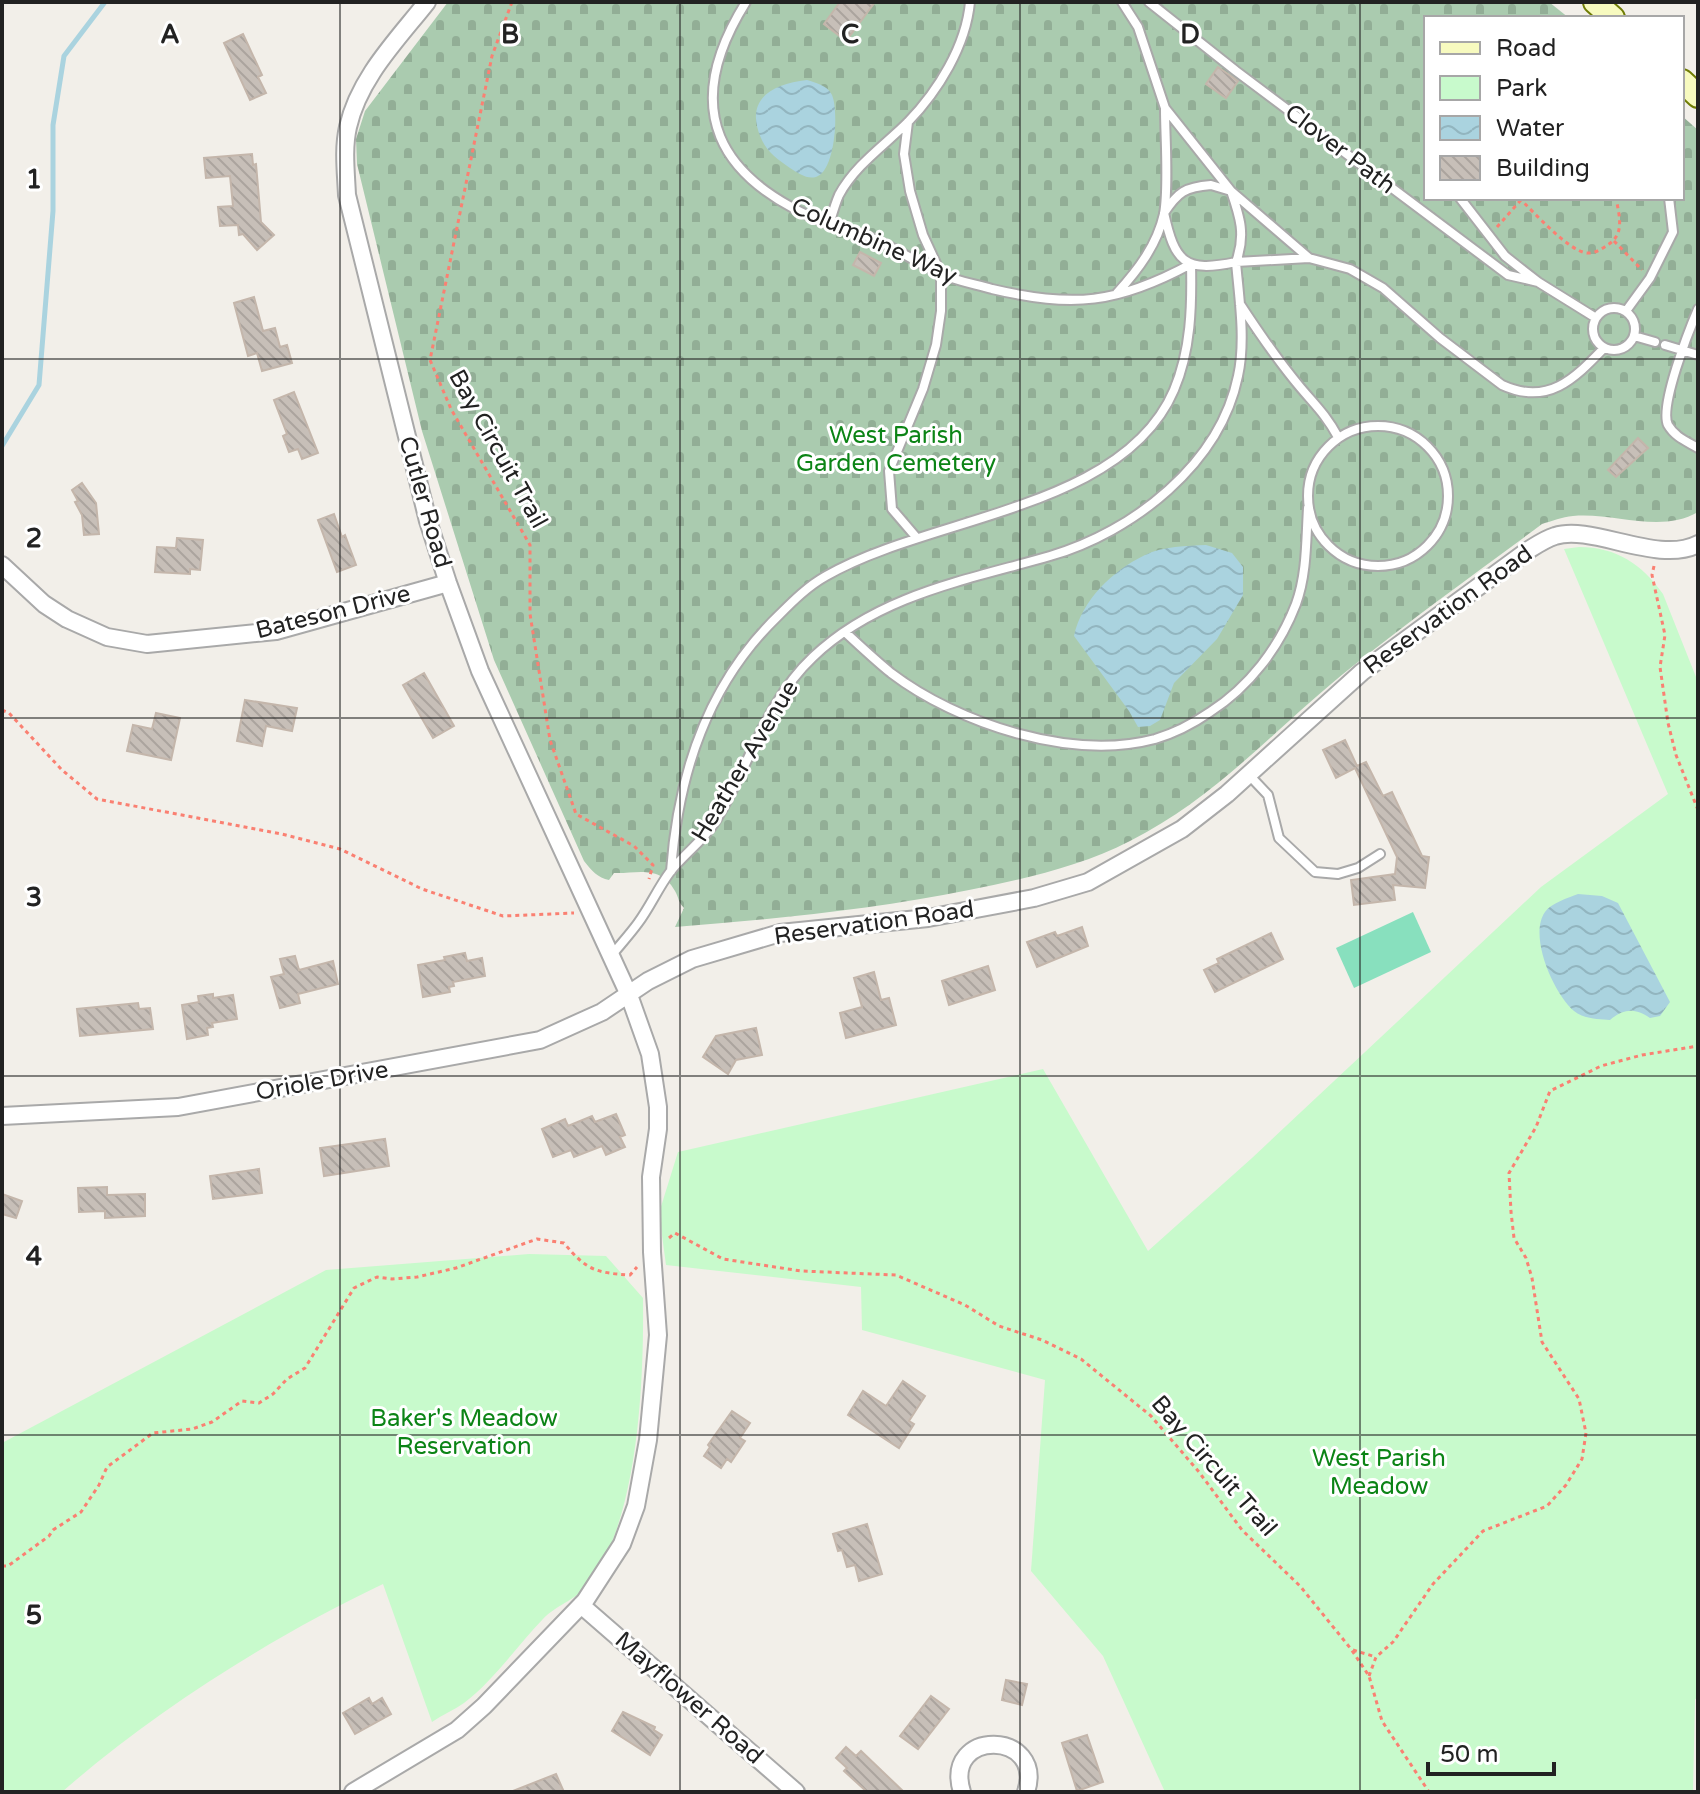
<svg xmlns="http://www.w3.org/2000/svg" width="1700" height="1794" font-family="'Varela Round',sans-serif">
<defs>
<pattern id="cemetery-stones" width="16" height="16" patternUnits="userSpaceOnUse" patternTransform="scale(2)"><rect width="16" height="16" fill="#aacbaf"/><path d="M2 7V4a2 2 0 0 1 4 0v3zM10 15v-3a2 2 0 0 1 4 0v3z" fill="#92ae96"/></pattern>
<pattern id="water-waves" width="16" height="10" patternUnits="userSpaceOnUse" patternTransform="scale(2)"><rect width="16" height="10" fill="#aad3df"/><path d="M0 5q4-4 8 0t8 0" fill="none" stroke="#92b5bf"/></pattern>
<pattern id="building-back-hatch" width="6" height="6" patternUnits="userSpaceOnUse" patternTransform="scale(2)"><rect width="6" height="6" fill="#c7bfb8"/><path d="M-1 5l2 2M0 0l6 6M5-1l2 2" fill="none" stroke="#aba49e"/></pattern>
</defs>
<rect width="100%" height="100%" fill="#f2efe9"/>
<path fill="url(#cemetery-stones)" d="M448,2H1549L1569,18H1426V198H1682V116L1698,130V512C1661,534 1613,512 1573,516C1562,517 1552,521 1542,524C1479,571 1414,617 1353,666C1277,726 1219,796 1130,841C1079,867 1024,879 969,890C871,910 773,919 675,927L684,908C678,902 679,898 675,891C660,864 636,874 614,873L609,880C598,878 591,870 584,861L494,660L422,431L357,164L356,139L365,111Z"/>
<path fill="#c8facc" d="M1579,547C1616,547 1642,564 1663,594L1698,682V1698L1695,1699L1693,1792H1165L1103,1656L1031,1571L1045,1380L862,1330L861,1287L666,1265L659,1213L678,1152L1043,1069L1148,1251L1252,1158L1541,887L1668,794L1564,549Z
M529,1254L606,1256L643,1298C644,1379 639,1514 591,1582C580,1598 557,1604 543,1619C517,1646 494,1680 464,1703C454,1710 442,1715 432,1722L383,1584C273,1636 153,1712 62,1792H2V1443L326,1270Z"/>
<path fill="#88e0be" d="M1413,912L1431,952L1354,988L1336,948Z"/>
<path fill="url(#water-waves)" d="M807,80C816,83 827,85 832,95C839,112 835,168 818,176C809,181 798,173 790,168C778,160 766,151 761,138C744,99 772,84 807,80Z
M1206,545L1232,553L1243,567V595L1217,639L1174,683L1160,720L1150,726L1138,727L1129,711L1074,636C1082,600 1112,571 1145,555C1163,546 1187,546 1206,545Z
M1578,894L1602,896L1618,903L1670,1002L1660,1016L1650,1018C1635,1008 1624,1008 1610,1020C1599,1019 1583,1019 1574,1011C1554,994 1528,936 1545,912C1551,903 1568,898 1578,894Z"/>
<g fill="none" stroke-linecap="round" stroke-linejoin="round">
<path stroke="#aad3df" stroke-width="5" d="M2,446L39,385L53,211V125L64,56L105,2"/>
</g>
<path fill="url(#building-back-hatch)" stroke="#c4b6ab" stroke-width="2" d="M840,2H875L846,41L824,24Z
M243,34L262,75L258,77L266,93L250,100L224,43Z
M1218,67L1238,81L1226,98L1206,84Z
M252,154L253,165L256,164L261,222L274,235L257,250L243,234L239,235L238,225L220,226L218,207L233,206L230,176L206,178L204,158Z
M860,252L881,263L874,276L853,265Z
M254,297L263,331L275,328L280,347L287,345L292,363L262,371L257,353L248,356L234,303Z
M294,392L318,453L302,459L298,449L289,452L283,436L287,434L274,400Z
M1638,438L1648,448L1616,477L1608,470Z
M82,483L96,503L99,534L84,535L82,515L75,502L78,501L72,490Z
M334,514L342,537L345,535L356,565L337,572L318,520Z
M177,538L203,540L200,570L190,569V574L155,572L157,547L176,548Z
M424,673L454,726L433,738L403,685Z
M245,700L297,708L292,731L266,726L262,746L237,741Z
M156,713L180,718L171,760L127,751L133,725L152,729Z
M1345,740L1357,766L1366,762L1383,796L1392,792L1422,856L1429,857L1425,888L1393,885L1395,900L1354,905L1351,880L1395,874L1397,857L1355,768L1336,778L1323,750Z
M1082,927L1088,946L1037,967L1027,942L1055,932L1057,936Z
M1271,933L1283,959L1215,992L1204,970L1219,963L1217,959Z
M465,953L467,961L482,958L485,976L453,982L454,986L449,987L450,992L423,997L418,965L445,960L444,957Z
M295,956L299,970L333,961L338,984L298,994L300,1003L280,1008L271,977L284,974L280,959Z
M988,966L995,990L949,1005L942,981Z
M874,972L881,1000L889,998L896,1025L846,1038L840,1013L862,1007L854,978Z
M213,994V998L233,995L237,1019L212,1023L213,1027L207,1028L208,1035L187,1039L182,1005L199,1002L198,996Z
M138,1003L139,1009L150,1008L153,1029L80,1036L77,1009Z
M756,1028L762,1055L736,1060L728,1074L703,1057L716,1036Z
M616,1114L625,1135L620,1137L625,1147L606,1155L602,1146L574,1157L571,1150L553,1157L542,1129L565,1119L568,1126L592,1116L595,1122Z
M385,1139L389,1166L324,1176L320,1148Z
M259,1169L262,1193L213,1199L210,1176Z
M107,1187V1195L145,1194V1216L105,1218V1211L79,1212L78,1188Z
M2,1194L22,1201L16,1218L2,1214Z
M903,1381L925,1396L909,1421L914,1424L899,1448L848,1415L863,1391L886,1406Z
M732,1411L750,1423L740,1438L745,1441L731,1462L727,1459L721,1468L704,1456L710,1447L708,1445Z
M867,1524L882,1574L859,1581L855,1565L847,1567L842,1550L838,1551L833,1534Z
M1006,1680L1027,1684L1022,1705L1002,1700Z
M931,1696L949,1709L918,1749L900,1736Z
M369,1698L372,1704L382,1698L391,1714L355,1734L343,1713Z
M623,1712L655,1727L654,1730L662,1735L650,1755L612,1731Z
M1087,1735L1103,1782L1077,1791L1062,1743Z
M846,1747L856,1756L861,1751L904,1792H867L844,1771L847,1768L836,1758Z
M556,1774L564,1792H513V1791Z"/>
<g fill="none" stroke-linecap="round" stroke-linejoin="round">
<defs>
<path id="lane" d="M1122,2L1138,27L1165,108L1231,191L1309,258L1350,269L1383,288L1440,338L1502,385C1548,406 1574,379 1604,348
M1149,2L1236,71L1508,275L1538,282
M908,122L904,154L910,191L923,235L941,274V311L936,345L923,389L889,471L892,509L916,537
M1211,185L1231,191C1240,217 1246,235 1236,262C1184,273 1175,262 1164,213C1178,192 1185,187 1211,185Z
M1460,198L1505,256L1538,282L1596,318
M829,225C832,215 835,204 839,195C855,165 885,145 908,122C938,91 966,46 970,2
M1117,293C1138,270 1157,245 1164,214C1169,187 1165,138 1165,109
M1240,304C1259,333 1278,361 1300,387C1316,406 1326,415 1338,437
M1593 329a21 21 0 1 1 42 0a21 21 0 1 1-42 0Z
M1698,309C1689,330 1659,407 1668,425C1675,437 1686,441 1698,448
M1626,311L1650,278L1673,232L1669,198
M1634,336L1655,342
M1665,345L1698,355
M1308 496a70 70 0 1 1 140 0a70 70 0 1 1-140 0Z
M845,632C860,646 875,660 891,673C958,724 1072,761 1155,739C1175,733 1194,723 1210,712C1249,687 1279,648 1296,604C1307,574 1306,540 1308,508
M1249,775L1268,795L1279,838L1315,872L1338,874L1358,868L1380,854
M671,871C678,774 707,684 779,615C793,601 808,586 826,576C929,516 1123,510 1174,390C1191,350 1192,306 1191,264C1117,304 1073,308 992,289C975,284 955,281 939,273C914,261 891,245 864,235C852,231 840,229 828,224C717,180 679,109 746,2
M611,956C620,945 630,934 638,923C650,907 658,888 670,872C684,854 703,841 715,822C749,767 765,702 813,657C878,595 967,580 1050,556C1133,532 1220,464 1238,376C1246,340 1239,298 1236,262L1309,258"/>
<path id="street" d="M2,565L44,604L67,619L107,637L147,644L276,631L448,583
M2,1116L178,1107L540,1040L602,1012L648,981L692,959L780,933L928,918L1034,898L1088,882L1182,829L1227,794L1362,672L1527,551C1535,546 1545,539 1555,536C1592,524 1658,565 1698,544
M581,1605L796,1792
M353,1792L457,1730L484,1706L585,1601L622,1544L636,1506L648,1440L658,1335L652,1252L651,1177L658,1129V1107L650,1054L629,995L480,671L448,583L428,521L347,195C346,172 343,149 348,127C359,78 397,40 427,2
M962,1792C942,1728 1046,1730 1026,1792"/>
<path id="secondary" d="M1595,2L1613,18
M1682,81L1698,96"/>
</defs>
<use href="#lane" stroke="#a9a9a9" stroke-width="12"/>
<use href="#street" stroke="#a9a9a9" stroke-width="20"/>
<use href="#secondary" stroke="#707d05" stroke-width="26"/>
<path stroke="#fa8072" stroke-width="3" stroke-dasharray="4 4" stroke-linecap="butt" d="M512,2L492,56L430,360L451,409L530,545V614L550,740L576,814L634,846L653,865L649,879
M1519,198C1533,211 1568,251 1587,253C1595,254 1603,248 1609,244C1625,233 1619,215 1616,198
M1497,227L1521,200
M1614,241L1642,270
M1654,566L1652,575L1665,635L1660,667L1668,723L1676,755L1698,810
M2,710L9,713L62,770L97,799L282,834L340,849L422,889L503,916L574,913
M669,1238L675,1233L723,1259L801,1271L896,1275L965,1305L999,1326L1042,1340L1081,1359L1151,1416L1199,1472L1242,1530L1300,1586L1351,1649L1369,1676L1382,1721L1429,1792
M2,1566H8L49,1536L53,1530L81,1512L99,1485L107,1467L153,1433L192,1429L212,1422L242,1401L259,1403L273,1394L287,1379L305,1368L354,1288L377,1277L392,1279L417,1277L456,1268L537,1239L564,1243C586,1270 596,1273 630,1275L637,1267
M1353,1650L1376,1657
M1369,1676L1376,1657L1393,1642L1433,1584L1483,1531L1547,1506L1566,1485L1582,1459L1586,1433L1579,1399L1542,1342L1532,1278L1526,1258L1514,1238L1511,1212L1509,1173L1536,1127L1550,1091L1601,1066L1642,1055L1698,1046"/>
<use href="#lane" stroke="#fff" stroke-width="8"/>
<use href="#street" stroke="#fff" stroke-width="16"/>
<use href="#secondary" stroke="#f7fabf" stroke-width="22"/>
</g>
<path fill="none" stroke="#222" stroke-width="2" stroke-opacity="0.55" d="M340,2V1792M680,2V1792M1020,2V1792M1360,2V1792M2,359H1698M2,718H1698M2,1076H1698M2,1435H1698"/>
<g text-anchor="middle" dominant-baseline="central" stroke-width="6" stroke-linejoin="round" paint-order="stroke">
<g font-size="24" fill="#222" stroke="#fff">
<text transform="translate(1340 149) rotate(37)">Clover Path</text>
<text transform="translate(874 241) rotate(24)">Columbine Way</text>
<text transform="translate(498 449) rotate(61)">Bay Circuit Trail</text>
<text transform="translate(425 502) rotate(74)">Cutler Road</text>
<text transform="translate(1448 610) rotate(-36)">Reservation Road</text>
<text transform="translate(333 612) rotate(-14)">Bateson Drive</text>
<text transform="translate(745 761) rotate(-59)">Heather Avenue</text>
<text transform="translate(874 923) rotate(-8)">Reservation Road</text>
<text transform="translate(322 1081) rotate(-10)">Oriole Drive</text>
<text transform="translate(1214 1466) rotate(49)">Bay Circuit Trail</text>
<text transform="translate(689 1698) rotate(41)">Mayflower Road</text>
</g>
<g font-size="24" fill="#0c8416" stroke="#fff">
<text x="896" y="435">West Parish<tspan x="896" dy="28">Garden Cemetery</tspan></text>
<text x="464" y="1418">Baker's Meadow<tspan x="464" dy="28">Reservation</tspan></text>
<text x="1379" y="1458">West Parish<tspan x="1379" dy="28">Meadow</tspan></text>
</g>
</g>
<g font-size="26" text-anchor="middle" font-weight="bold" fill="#222" stroke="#fff" stroke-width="6" stroke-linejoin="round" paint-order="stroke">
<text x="170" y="43">A</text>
<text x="510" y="43">B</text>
<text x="850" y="43">C</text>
<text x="1190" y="43">D</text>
<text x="34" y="188">1</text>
<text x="34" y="547">2</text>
<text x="34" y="906">3</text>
<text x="34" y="1265">4</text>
<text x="34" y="1624">5</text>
</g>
<rect width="1700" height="1794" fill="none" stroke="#222222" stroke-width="8"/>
<rect x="1424" y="16" width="260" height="184" fill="#ffffff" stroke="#a7a7a7" stroke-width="2"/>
<rect x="1440" y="42" width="40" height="12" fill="#f7fabf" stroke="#a7a7a7" stroke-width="2"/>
<text x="1496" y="56" font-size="24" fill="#222222">Road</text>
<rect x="1440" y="76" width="40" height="24" fill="#c8facc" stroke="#a7a7a7" stroke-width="2"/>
<text x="1496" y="96" font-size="24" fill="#222222">Park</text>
<rect x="1440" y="116" width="40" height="24" fill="url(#water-waves)" stroke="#a7a7a7" stroke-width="2"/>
<text x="1496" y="136" font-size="24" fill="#222222">Water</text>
<rect x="1440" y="156" width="40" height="24" fill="url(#building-back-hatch)" stroke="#a7a7a7" stroke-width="2"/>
<text x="1496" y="176" font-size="24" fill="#222222">Building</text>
<path d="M1428 1762v12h126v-12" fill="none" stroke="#222222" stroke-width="4"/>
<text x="1440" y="1762" font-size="24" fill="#222222" stroke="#ffffff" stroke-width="6" paint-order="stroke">50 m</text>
</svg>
